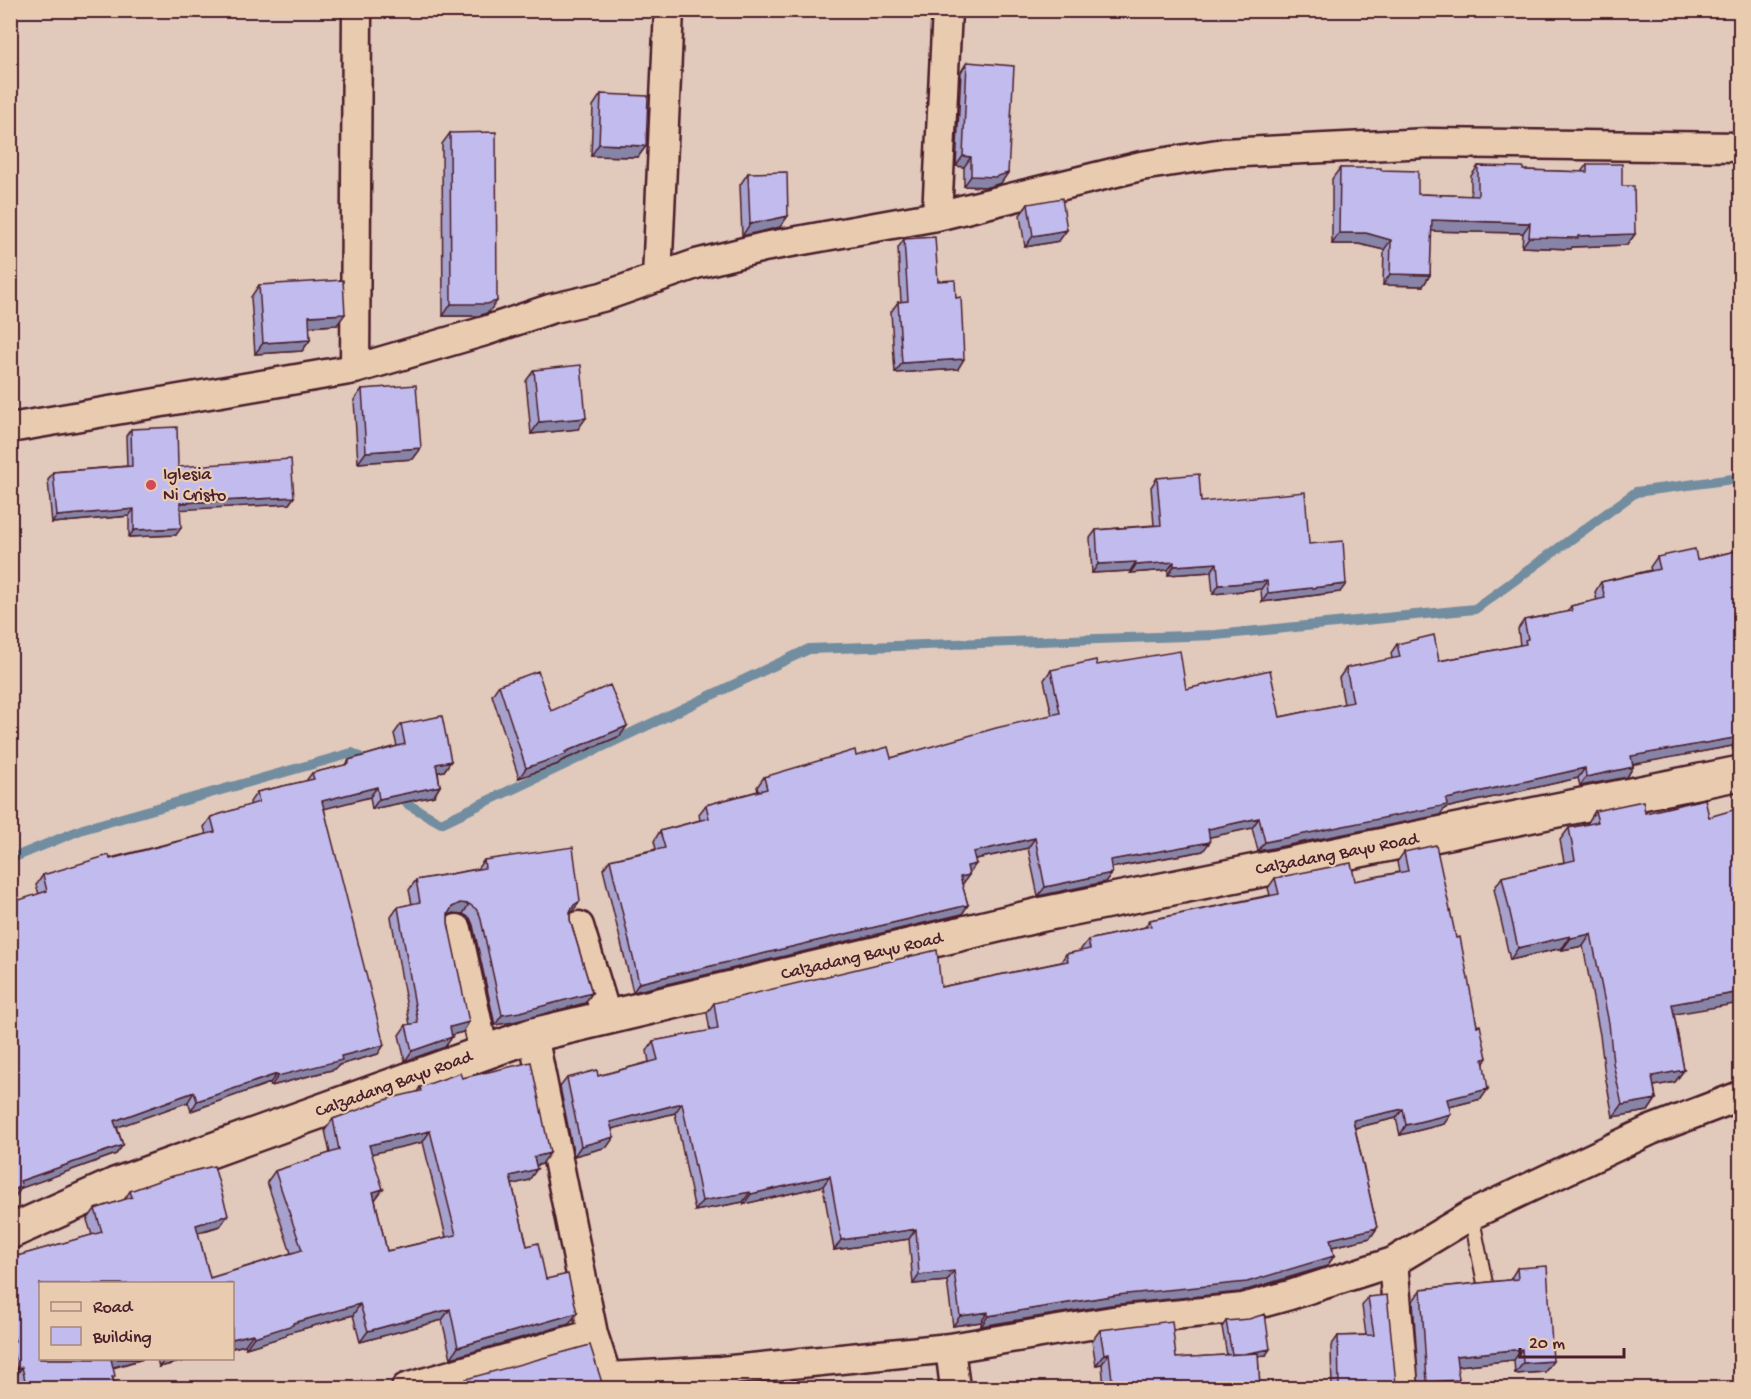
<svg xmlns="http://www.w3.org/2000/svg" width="1751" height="1399" font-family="'Gochi Hand',sans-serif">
<rect width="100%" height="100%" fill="#e1c9bc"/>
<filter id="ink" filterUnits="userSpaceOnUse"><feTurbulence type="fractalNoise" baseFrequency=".0167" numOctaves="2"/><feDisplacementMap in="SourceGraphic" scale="12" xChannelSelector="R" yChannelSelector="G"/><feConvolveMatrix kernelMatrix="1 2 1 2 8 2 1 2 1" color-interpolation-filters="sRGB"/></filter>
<g filter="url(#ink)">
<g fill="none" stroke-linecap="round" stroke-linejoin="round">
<path stroke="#728d9f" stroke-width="10" d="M399,792L409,805L441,823L809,649L1216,635L1475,609L1636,492L1740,478
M10,859L83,829L352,753L372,764"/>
<defs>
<path id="service" d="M1471,1215L1485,1283"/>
<path id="minor" d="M937,216L947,10
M657,278L669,10
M355,369L357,10
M10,428L355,369L485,331L550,309L602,297L696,264L764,247L937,216L1141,166L1224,153L1428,143L1740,147
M579,926L607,1018
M457,929L484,1053
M533,1035L593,1334L607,1377L609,1388
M1393,1262L1404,1388
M950,1348L955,1388
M607,1377L721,1371L950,1348L1113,1321L1243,1308L1290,1295L1393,1262L1471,1215L1651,1130L1740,1096
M406,1388L593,1334"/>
<path id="tertiary" d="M10,1232L115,1185L533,1035L1044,914L1740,773"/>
</defs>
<use href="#service" stroke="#4a1f2b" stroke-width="18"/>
<use href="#minor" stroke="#4a1f2b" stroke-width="33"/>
<use href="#tertiary" stroke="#4a1f2b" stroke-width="38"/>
<use href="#service" stroke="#e9ccb0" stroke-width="14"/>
<use href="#minor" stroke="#e9ccb0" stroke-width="28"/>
<use href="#tertiary" stroke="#e9ccb0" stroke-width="33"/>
</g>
<path fill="#a7a2cd" stroke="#4a1f2b" stroke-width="1.5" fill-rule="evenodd" d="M967,62L1001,183L988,187L964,186V167L956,166L961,72Z
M601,94L646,146L638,157L591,156L593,106Z
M450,133L489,312L479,316H443L442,144Z
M1587,164L1622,186L1635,234L1627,245L1572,247L1571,249L1522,247L1523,233L1431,231L1430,275L1423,286L1383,285L1384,250L1359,244H1332V179L1340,168L1381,170L1418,194L1471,196V176L1478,166L1523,170L1581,172Z
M748,173L780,227L742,236L740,185Z
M1028,204L1059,241L1025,247L1020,215Z
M904,239L938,281L958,369L895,373L891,312L898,302H901L898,248Z
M259,285L337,325L309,327L310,340L302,351L255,354L251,297Z
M534,370L578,429L531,434L526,381Z
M362,389L421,448L413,459L358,463L354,400Z
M131,429L178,467L294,497L289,504L180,509L176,535L129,537V516L52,523L48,480L53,472L127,466L126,436Z
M1157,478L1201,502L1309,544L1340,592L1262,602L1261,589L1213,594L1211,572L1168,575V570L1130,573V571L1092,573L1090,538L1096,530L1154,525L1151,487Z
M1736,551L1740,747L1733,749L1732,746L1633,764V767L1627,777L1580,786L1578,778L1445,808L1440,815L1258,851L1252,828L1209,837L1203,851L1111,868L1112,873L1105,882L1038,896L1028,848L975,859L969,873L962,885L968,905L962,914L633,992L603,869L610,860L656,849L654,841L660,831L700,820L699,814L706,805L758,791L757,787L764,777L856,756L891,758L1052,715L1044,680L1051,670L1097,665L1186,689L1280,717L1344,704L1339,678L1346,668L1392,659L1391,653L1397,644L1439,661L1520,645L1518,629L1524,620L1567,612L1571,606L1597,600L1595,592L1601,582L1651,570L1650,567L1657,557L1697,560Z
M499,685L551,711L620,736L561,761L558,764L519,778L492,695Z
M401,724L451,761L444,771L438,772L440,786L434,796L372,809L370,797L324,808L378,1054L339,1065L335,1069L271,1086L270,1083L191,1111L188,1102L117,1127L123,1145L116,1154L21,1188L15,1197L39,894L36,885L43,875L206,834L204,827L211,817L251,805L250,802L257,792L306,781L312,773L346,765L349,760L397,746L394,734Z
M1595,811L1674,1014L1684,1070L1675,1082L1654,1086L1656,1099L1648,1111L1613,1117L1605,1075L1600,1035L1583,946L1562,950V948L1510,960L1494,889L1502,877L1564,862L1560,840L1569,828L1587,824Z
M1404,852L1456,938L1477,1026L1487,1058L1484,1063L1481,1099L1449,1107L1444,1124L1400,1135L1396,1118L1355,1128L1377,1228L1370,1238L1332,1247L1334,1256L1327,1266L1240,1292L1110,1305L981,1326V1322L953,1326L947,1281L913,1284L909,1239L834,1250L823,1186L744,1204L743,1202L695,1211L675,1113L612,1129L607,1147L574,1156L560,1087L567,1078L598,1076L649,1062L647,1051L653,1041L710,1031L707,1013L714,1003L941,987L1061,962L1066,954L1081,951V949L1088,940L1145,927L1150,920L1270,895L1268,888L1275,878L1355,881L1399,872L1397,862Z
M484,860L573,911L570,913V920L592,993L585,1003L513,1022L495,1025L473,925L470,918L463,914L453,913L448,916V923L463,1032L451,1035L452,1037L445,1047L405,1061L399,1035L406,1025H410L391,917L398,907L412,904L409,890L416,880L477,869Z
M462,1078L542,1164L536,1166L529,1180L512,1184L527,1246L546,1279L577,1313L569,1324L451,1358L442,1320L360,1342L353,1315L287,1333L286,1336L246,1348L245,1345L232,1348V1284L40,1359H143L113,1368V1379L116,1389H17L15,1378L10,1379V1258L92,1235L87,1220L95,1209L124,1200L130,1191L228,1215L220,1226L198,1233L210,1278L291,1253L267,1182L275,1171L330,1153L325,1130L333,1119L417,1092L420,1087ZM423,1142L446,1237L387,1251L375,1200L372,1153Z
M1517,1268L1553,1361L1545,1372L1515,1374L1514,1360L1457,1366L1459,1380L1453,1389H1419L1413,1301L1421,1289L1510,1280Z
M1368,1297L1396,1384L1393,1389H1332L1331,1346L1338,1336L1366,1335L1362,1306Z
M1226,1321L1266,1355L1258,1356L1260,1389H1104L1102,1364L1096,1365L1092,1341L1100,1330L1176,1358L1227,1355L1222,1327Z
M157,1359H192L159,1367Z
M466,1379L604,1389H459Z"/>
<path fill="#8884a7" stroke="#4a1f2b" stroke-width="1.5" d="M599,144L646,146L638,157L591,156Z
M963,156L971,157L964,167L956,166Z
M1008,173L1001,183L988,187L964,186L971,176Z
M788,216L780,227L742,236L750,224Z
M1432,220L1530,223L1523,233L1424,231Z
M1067,230L1059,241L1025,247L1033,236Z
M1339,233H1366L1391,240L1384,250L1359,244H1332Z
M1635,234L1627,245L1572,247L1571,249L1522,247L1529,237Z
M1390,274L1430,275L1423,286L1383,285Z
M497,301L489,312L479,316H443L451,304Z
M345,314L337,325L301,327L309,316Z
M310,340L302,351L255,354L263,343Z
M964,359L958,369L895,373L902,363Z
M586,418L578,429L531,434L539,422Z
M421,448L413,459L358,463L366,452Z
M294,497L289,504L175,510L180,503Z
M134,509L129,516L52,523L57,516Z
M181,528L176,535L129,537L134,530Z
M1136,562L1130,571L1092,573L1098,564Z
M1174,562L1168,570L1130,573L1136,565Z
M1217,563L1211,572L1168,575L1174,566Z
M1267,581L1261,589L1213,594L1219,585Z
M1346,584L1340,592L1262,602L1268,593Z
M627,726L620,736L561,761L558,764L519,778L526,768Z
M1739,737L1732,746L1625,766L1631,756Z
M1740,739V747L1733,749Z
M451,761L444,771L429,774L436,764Z
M1633,767L1627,777L1580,786L1586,777Z
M1585,768L1578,778L1445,808L1440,815L1258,851L1265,842L1446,799Z
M440,786L434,796L372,809L379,799Z
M377,787L370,797L316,811L322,801Z
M1259,818L1252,828L1201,839L1208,829Z
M1035,838L1028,848L966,861L973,852Z
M1210,842L1203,851L1103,869L1110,860Z
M976,864L969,873L960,876L967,866Z
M1112,873L1105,882L1038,896L1045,887Z
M969,875L962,885L960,877Z
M580,901L573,911L567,915L574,905Z
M460,903L469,904L463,914L453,913L446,917L452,907Z
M968,905L962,914L633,992L639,983Z
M1591,934L1583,946L1562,950L1571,938Z
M1570,936L1562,948L1510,960L1518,948Z
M1740,992V1003L1663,1016L1672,1004Z
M592,993L585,1003L513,1022L495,1025L502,1015Z
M469,1022L463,1032L443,1037L450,1027Z
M452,1037L445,1047L405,1061L412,1051Z
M384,1045L378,1054L339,1065L335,1069L271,1086L278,1076L341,1056Z
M1684,1070L1675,1082L1644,1088L1652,1076Z
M277,1074L270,1083L191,1111L197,1101Z
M1488,1089L1481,1099L1440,1109L1447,1099Z
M194,1092L188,1102L107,1131L114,1121Z
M1656,1099L1648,1111L1613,1117L1622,1105Z
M682,1103L675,1113L603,1131L610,1122Z
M1403,1109L1396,1118L1346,1130L1353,1120Z
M1451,1114L1444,1124L1400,1135L1406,1125Z
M430,1131L423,1142L362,1156L369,1145Z
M614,1137L607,1147L574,1156L581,1146Z
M123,1145L116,1154L21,1188L15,1197L10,1198V1191L20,1181Z
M550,1153L542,1164L526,1168L534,1157Z
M537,1169L529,1180L503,1187L510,1176Z
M830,1176L823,1186L744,1204L751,1194Z
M383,1189L375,1200L373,1192Z
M750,1192L743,1202L695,1211L702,1201Z
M228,1215L220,1226L188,1235L196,1225Z
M1377,1228L1370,1238L1323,1249L1330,1239Z
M916,1229L909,1239L834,1250L841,1240Z
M1334,1256L1327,1266L1240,1292L1110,1305L981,1326L988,1316L1117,1295Z
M954,1271L947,1281L913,1284L919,1275Z
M360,1304L353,1315L287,1333L286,1336L246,1348L254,1337L293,1323Z
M450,1309L442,1320L360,1342L368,1331Z
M988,1312L981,1322L953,1326L960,1316Z
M577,1313L569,1324L451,1358L458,1347Z
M253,1334L245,1345L232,1348V1339Z
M1270,1349L1266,1355L1228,1361L1232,1356Z
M1522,1349L1514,1360L1448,1367L1456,1356Z
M1109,1353L1102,1364L1096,1365L1104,1354Z
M111,1359H143L103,1370Z
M165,1359H192L159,1367Z
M1553,1361L1545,1372L1515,1374L1523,1363Z
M22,1367L15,1378L10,1379V1378L17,1369Z
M1459,1380L1453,1389H1422L1427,1382Z
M1396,1384L1393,1389H1384L1387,1385Z"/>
<path fill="#c2bcee" stroke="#4a1f2b" stroke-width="1.5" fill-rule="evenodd" d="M967,62L1014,66L1008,173L995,177L971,176V157L963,156Z
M601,94L648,96L646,146L599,144Z
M496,132L497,301L487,304H451L450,133Z
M1587,164H1622V186H1634L1635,234L1578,236V238L1529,237L1530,223L1432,220L1430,275L1390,274L1391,240L1366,233H1339L1340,168H1381V170L1418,171V194L1478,196V166L1523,167V170L1587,172Z
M787,172L788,216L750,224L748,173Z
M1062,198L1067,230L1033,236L1028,204Z
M935,237L938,281L955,280L956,298L961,297L964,359L902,363L898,302L908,301L904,239Z
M343,280L345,314L309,316L310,340L263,343L259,285Z
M581,365L586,418L539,422L534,370Z
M416,385L421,448L366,452L362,389Z
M177,427L178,467L291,459L294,497L180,503L181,528L134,530V509L57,516L53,472L132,466L131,429Z
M1199,474L1201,502L1305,492L1309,544L1343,541L1346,584L1268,593L1267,581L1219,585L1217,563L1174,566V562L1136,565V562L1098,564L1096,530L1161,525L1157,478Z
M1695,549L1697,560L1736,551L1738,557L1740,556V739L1739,737L1631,756L1633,767L1586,777L1585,768L1446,799L1447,805L1265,842L1259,818L1208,829L1210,842L1110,860L1112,873L1045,887L1035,838L973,852L976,864L967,866L969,875L960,877L968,905L639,983L610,860L665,848L660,831L709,818L706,805L767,789L764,777L855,750L856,756L888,747L891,758L996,728L1060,713L1051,670L1096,660L1097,665L1180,651L1186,689L1270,670L1280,717L1353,702L1346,668L1400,657L1397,644L1434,635L1439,661L1526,644L1525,640L1528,639L1524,620L1572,611L1571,606L1605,598L1601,582L1660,569L1657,557Z
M538,671L551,711L610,685L627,726L565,752L566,754L526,768L499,685Z
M442,716L451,761L436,764L440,786L379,799L377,787L322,801L384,1045L341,1056L342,1060L278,1076L277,1074L197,1101L194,1092L114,1121L123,1145L20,1181L22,1187L10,1191V903L47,891L43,875L109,855L110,859L215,832L211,817L259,802L257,792L314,779L312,773L349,764V760L405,744L401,724Z
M1705,799L1709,817L1740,808V992L1672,1004L1684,1070L1652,1076L1656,1099L1622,1105L1613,1063L1609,1023L1591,934L1571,938L1570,936L1518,948L1502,877L1575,860L1569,828L1598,822L1595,811L1643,801L1645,813Z
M1436,845L1456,938L1460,937L1477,1026L1480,1025L1487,1058L1483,1059L1488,1089L1447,1099L1451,1114L1406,1125L1403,1109L1353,1120L1377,1228L1330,1239L1334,1256L1247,1282L1117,1295L988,1316V1312L960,1316L954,1271L919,1275L916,1229L841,1240L830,1176L751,1194L750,1192L702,1201L682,1103L610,1122L614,1137L581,1146L567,1078L597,1070L598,1076L658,1060L653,1041L718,1029L714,1003L937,950L941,987L1068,961L1066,954L1090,949L1088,940L1151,926L1150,920L1279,894L1275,878L1351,863L1355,881L1408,871L1404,852Z
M573,847L580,901L574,905L570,912V920L592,993L520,1012L502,1015L480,915L476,909L469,904L460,903L452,907L448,914V923L469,1022L450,1027L452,1037L412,1051L406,1025L418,1023L398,907L420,902L416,880L485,868L484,860Z
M531,1062L550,1153L534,1157L537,1169L510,1176L527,1246L538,1243L546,1279L568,1274L577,1313L458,1347L450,1309L368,1331L360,1304L293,1323V1325L254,1337L253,1334L232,1339V1284H40V1359H114H111L115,1376L112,1377L116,1389H27L22,1367L17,1369L11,1342L15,1341L10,1324V1258L102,1232L95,1209L132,1197L130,1191L169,1177L214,1166L228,1215L196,1225L210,1278L302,1250L275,1171L339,1150L333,1119L391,1098L421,1091L420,1087L460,1073L462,1078ZM430,1131L456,1235L387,1251L373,1192L383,1189L369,1145Z
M1547,1266L1553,1361L1523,1363L1522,1349L1456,1356L1459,1380L1427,1382L1421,1289L1518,1279L1517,1268Z
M1387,1295L1396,1384L1387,1385V1389H1345V1386H1339L1338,1336L1374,1335L1368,1297Z
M1265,1314L1270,1349L1243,1354H1232L1226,1321L1249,1319Z
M1172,1321L1176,1358L1258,1353L1260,1389H1113L1109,1353L1104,1354L1100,1330Z
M590,1345L604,1389H468L466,1379Z"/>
</g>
<circle fill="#d1495b" stroke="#e9ccb0" stroke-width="2" cx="151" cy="485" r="6"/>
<g text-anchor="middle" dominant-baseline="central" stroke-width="4.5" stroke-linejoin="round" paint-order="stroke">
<g font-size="18" fill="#4a1f2b" stroke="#e9ccb0" text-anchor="start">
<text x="163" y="475">Iglesia<tspan x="163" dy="21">Ni Cristo</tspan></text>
</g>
<g font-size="18" fill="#4a1f2b" stroke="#e9ccb0">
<text transform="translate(1337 855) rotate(-11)">Calzadang Bayu Road</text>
<text transform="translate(862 957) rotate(-13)">Calzadang Bayu Road</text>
<text transform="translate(394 1085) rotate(-20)">Calzadang Bayu Road</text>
</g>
</g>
<rect width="1751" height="1399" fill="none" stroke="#e9ccb0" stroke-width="36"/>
<rect x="18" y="18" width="1715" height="1363" fill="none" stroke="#4a1f2b" stroke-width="2" filter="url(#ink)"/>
<rect x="39" y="1282" width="195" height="78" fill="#e9ccb0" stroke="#a9877b" stroke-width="1.5"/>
<rect x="51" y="1302" width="30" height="9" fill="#e9ccb0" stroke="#a9877b" stroke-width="1.5"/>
<text x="93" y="1312" font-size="18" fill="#4a1f2b">Road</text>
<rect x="51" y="1327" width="30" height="18" fill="#c2bcee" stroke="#a9877b" stroke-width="1.5"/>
<text x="93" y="1342" font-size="18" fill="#4a1f2b">Building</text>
<path d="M1520 1348v9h104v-9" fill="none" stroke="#4a1f2b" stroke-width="3"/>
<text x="1529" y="1348" font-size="18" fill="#4a1f2b" stroke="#e9ccb0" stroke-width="4.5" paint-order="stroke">20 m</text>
</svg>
